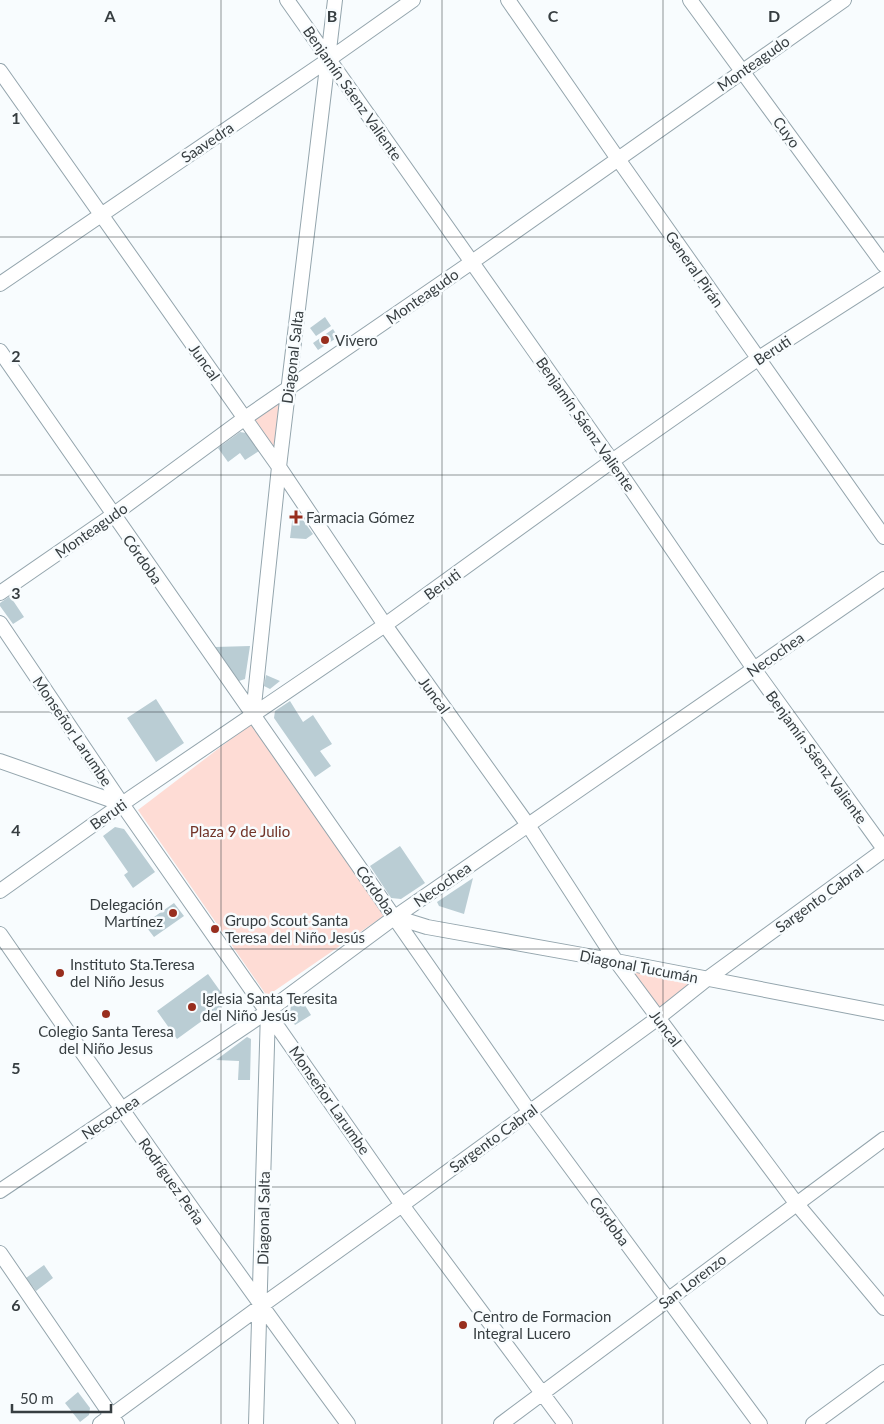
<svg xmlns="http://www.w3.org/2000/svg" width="884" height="1424" font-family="Lato,sans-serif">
<rect width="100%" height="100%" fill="#f8fcfe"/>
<path fill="#fedcd5" d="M288,389L279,467L245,419Z
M252,723L385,915L267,996L138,810Z
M616,961L707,979L658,1018Z"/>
<path fill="#bacdd4" d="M325,317L331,326L316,336L310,328Z
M333,329L338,337L318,350L313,343Z
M240,432L246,433L259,451L245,460L240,453L228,462L218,448Z
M298,513L313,534L306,539L290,538L293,514Z
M10,596L24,617L13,624L0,606V603Z
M250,646L245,679L239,681L215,647Z
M266,675L280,681L270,689L264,686Z
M156,699L184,743L156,762L127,718Z
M290,701L303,722L313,715L332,744L320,751L331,766L315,777L274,718L275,711Z
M115,827L124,829L155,872L133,888L124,875L128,872L103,836Z
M400,846L425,883L401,899L391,898L370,866Z
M473,878L464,914L439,906L437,902Z
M174,903L184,916L154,937L144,924Z
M208,974L228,1002L177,1039L157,1011Z
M301,999L311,1015L295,1025L289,1016L291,1006Z
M247,1037L251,1039L250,1080H238L239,1061L216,1060Z
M44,1265L53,1278L36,1291L26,1278Z
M78,1392L90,1408L89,1415L80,1422L65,1403Z"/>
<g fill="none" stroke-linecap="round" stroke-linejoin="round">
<defs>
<path id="minor" d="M287,0L612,461L754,669L884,849
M508,0L618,159L884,537
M690,0L884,265
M0,71L279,467L385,625L528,825L616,961L796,1203L884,1308
M0,284L328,60L413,0
M0,351L529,1111L760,1424
M0,593L113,515L245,418L472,262L844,0
M0,623L122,804L402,1205L565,1424
M253,715L279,467L335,0
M0,761L122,804
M0,891L132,797L385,625L612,461L759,358L884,278
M395,917L427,927L616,961L884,1013
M0,934C114,1099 229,1263 348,1424
M0,1191L268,1011L395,917L884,579
M0,1253L117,1424
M100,1424L261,1306L402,1205L658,1018L707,979L884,850
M256,1424L268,1011
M501,1424L884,1139
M813,1424L884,1372"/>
</defs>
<use href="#minor" stroke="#94a5ad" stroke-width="16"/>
<use href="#minor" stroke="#fff" stroke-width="14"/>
</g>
<path fill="none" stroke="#373e41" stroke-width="1" stroke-opacity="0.55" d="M221,0V1424M442,0V1424M663,0V1424M0,237H884M0,475H884M0,712H884M0,949H884M0,1187H884"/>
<g fill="#982e1e" stroke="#f8fcfe" stroke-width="2">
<circle cx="325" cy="340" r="5"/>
<path d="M293.5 509.5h5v5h5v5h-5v5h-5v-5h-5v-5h5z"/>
<circle cx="173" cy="913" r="5"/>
<circle cx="215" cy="929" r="5"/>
<circle cx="60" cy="973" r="5"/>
<circle cx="192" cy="1007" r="5"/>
<circle cx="106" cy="1014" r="5"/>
<circle cx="463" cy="1325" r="5"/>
</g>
<g text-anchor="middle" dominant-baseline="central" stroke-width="5" stroke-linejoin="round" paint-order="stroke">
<g font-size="15" fill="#373e41" stroke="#f8fcfe">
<text transform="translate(753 63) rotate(-35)">Monteagudo</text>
<text transform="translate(353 93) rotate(55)">Benjamín Sáenz Valiente</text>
<text transform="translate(787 132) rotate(54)">Cuyo</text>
<text transform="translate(207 142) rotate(-34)">Saavedra</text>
<text transform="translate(695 269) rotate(55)">General Pirán</text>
<text transform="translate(422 296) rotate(-35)">Monteagudo</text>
<text transform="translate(772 350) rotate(-33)">Beruti</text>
<text transform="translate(292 357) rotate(-83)">Diagonal Salta</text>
<text transform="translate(205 362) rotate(55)">Juncal</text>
<text transform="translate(586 424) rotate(55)">Benjamín Sáenz Valiente</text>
<text transform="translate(91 530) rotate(-35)">Monteagudo</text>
<text transform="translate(143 559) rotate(55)">Córdoba</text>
<text transform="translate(442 584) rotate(-36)">Beruti</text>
<text transform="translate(775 654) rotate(-35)">Necochea</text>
<text transform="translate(435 695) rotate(54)">Juncal</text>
<text transform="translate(73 731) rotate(56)">Monseñor Larumbe</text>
<text transform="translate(817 757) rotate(54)">Benjamín Sáenz Valiente</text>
<text transform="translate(108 814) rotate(-35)">Beruti</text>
<text transform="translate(442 884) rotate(-35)">Necochea</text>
<text transform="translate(376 890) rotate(55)">Córdoba</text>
<text transform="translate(819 898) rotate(-36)">Sargento Cabral</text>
<text transform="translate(639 966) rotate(11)">Diagonal Tucumán</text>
<text transform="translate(666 1028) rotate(53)">Juncal</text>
<text transform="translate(330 1100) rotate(55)">Monseñor Larumbe</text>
<text transform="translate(110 1117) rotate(-34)">Necochea</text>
<text transform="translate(493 1138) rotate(-36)">Sargento Cabral</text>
<text transform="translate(172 1181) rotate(55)">Rodríguez Peña</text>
<text transform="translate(263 1218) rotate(-89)">Diagonal Salta</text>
<text transform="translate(610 1221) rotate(54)">Córdoba</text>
<text transform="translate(692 1281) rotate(-37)">San Lorenzo</text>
</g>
<g font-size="15" fill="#373e41" stroke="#f8fcfe" text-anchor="start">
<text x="335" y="340">Vivero</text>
<text x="306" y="517">Farmacia Gómez</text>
<text x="163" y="904" text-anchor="end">Delegación<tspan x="163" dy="17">Martínez</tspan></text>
<text x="225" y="920">Grupo Scout Santa<tspan x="225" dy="17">Teresa del Niño Jesús</tspan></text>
<text x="70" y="964">Instituto Sta.Teresa<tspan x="70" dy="17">del Niño Jesus</tspan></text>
<text x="202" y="998">Iglesia Santa Teresita<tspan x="202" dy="17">del Niño Jesús</tspan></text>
<text x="106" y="1031" text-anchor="middle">Colegio Santa Teresa<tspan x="106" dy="17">del Niño Jesus</tspan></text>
<text x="473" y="1316">Centro de Formacion<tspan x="473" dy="17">Integral Lucero</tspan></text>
</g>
<g font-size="15" fill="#723429" stroke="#f8fcfe">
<text x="240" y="831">Plaza 9 de Julio</text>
</g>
</g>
<g font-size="16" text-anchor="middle" font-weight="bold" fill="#373e41" stroke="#f8fcfe" stroke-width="5" stroke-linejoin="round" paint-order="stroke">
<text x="110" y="22">A</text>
<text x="332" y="22">B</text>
<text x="553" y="22">C</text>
<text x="774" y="22">D</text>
<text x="16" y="124">1</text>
<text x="16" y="362">2</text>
<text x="16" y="599">3</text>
<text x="16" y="836">4</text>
<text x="16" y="1074">5</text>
<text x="16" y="1311">6</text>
</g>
<path d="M12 1404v8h99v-8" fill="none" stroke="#373e41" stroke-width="2.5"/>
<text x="20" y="1404" font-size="15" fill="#373e41" stroke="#f8fcfe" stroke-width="4" paint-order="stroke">50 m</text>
</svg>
